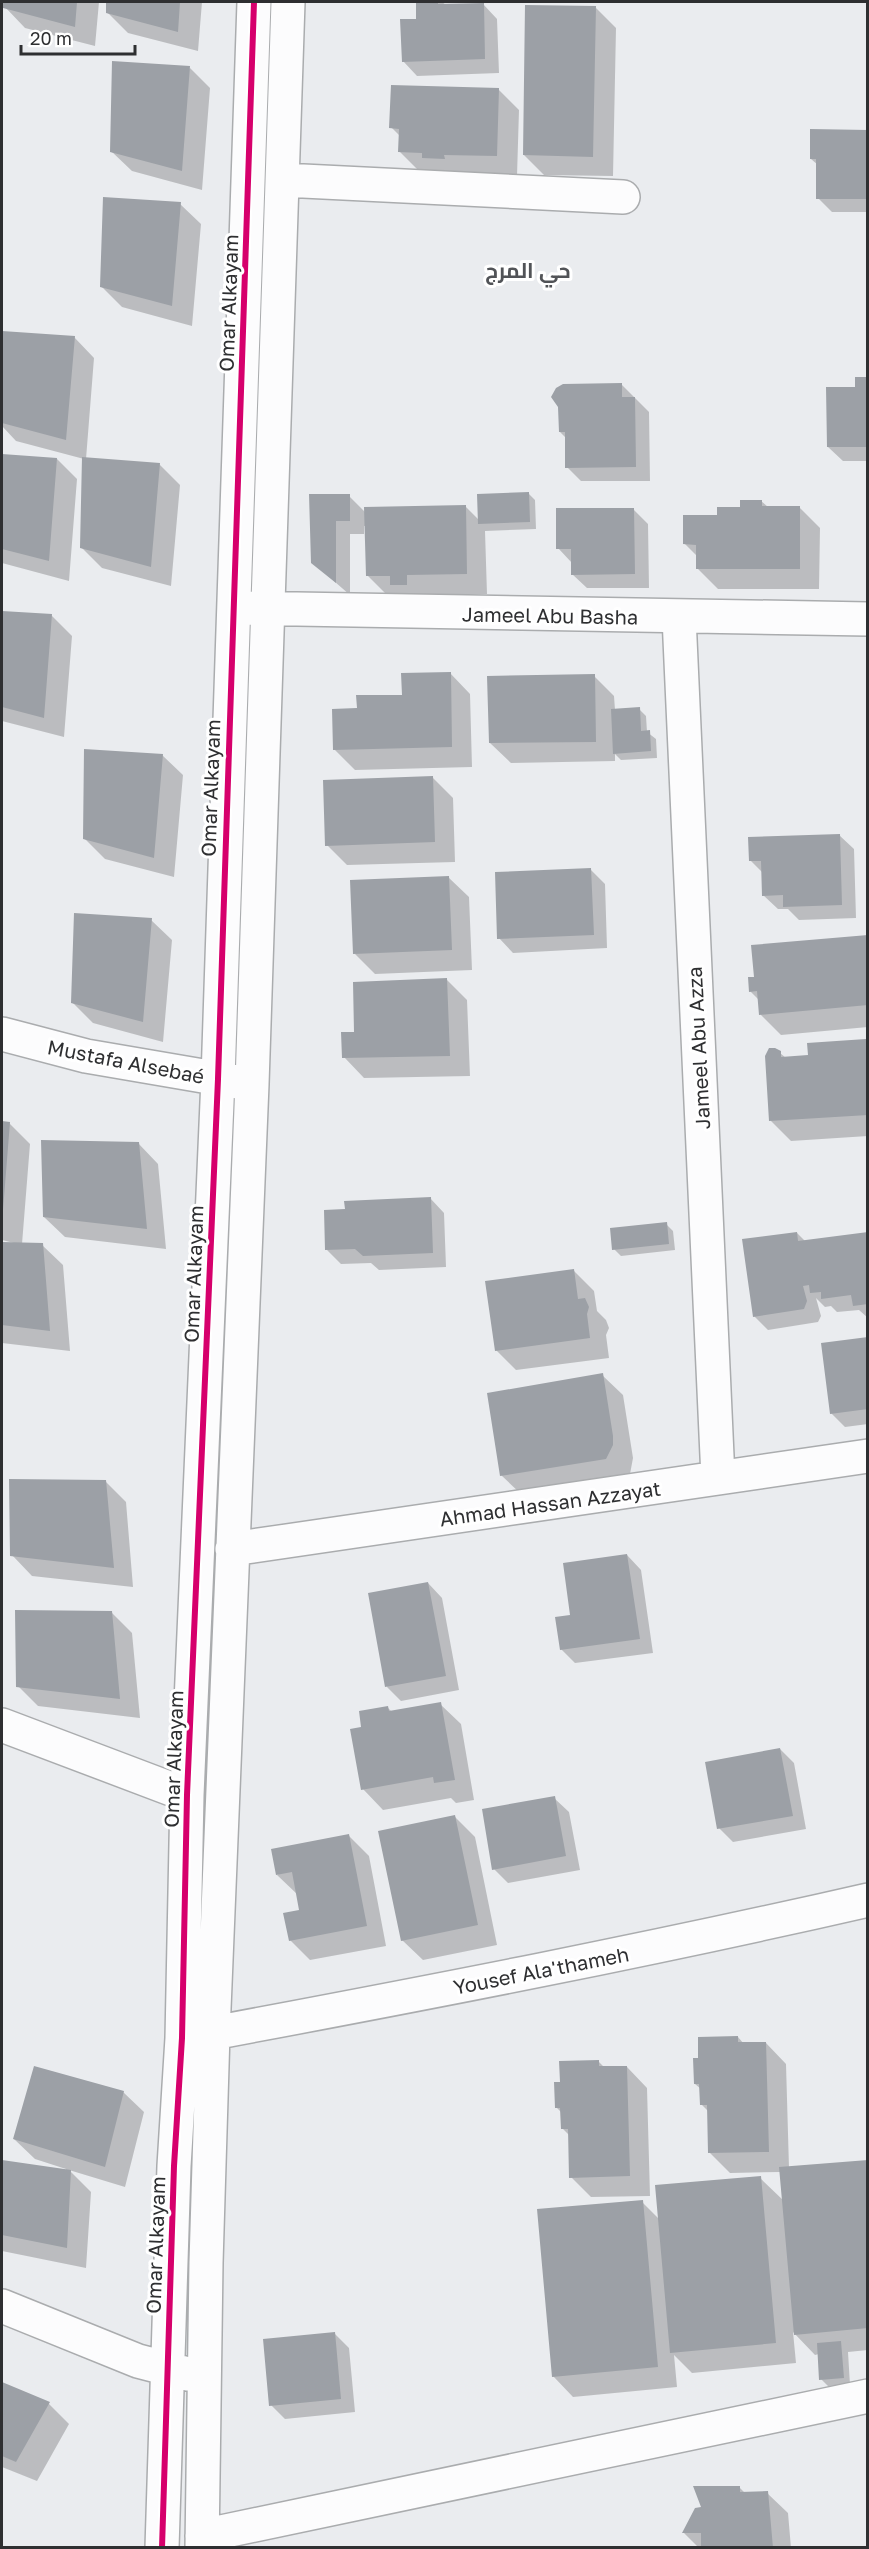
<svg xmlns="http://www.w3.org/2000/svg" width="869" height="2549" font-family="'Golos Text',Cairo,sans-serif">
<rect width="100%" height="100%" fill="#eaecef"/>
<path fill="#0003" d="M5,2H99L95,46L25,28L5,7Z
M108,2H202L198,51L128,33L107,12Z
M417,2H442L446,5L483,4L497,19L499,73L417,76L403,61L418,20Z
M596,8L616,28L613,176L544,175L524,155Z
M190,68L210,88L202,190L132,171L111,151Z
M498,89L519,110L517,176L420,172L400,152L401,137L391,127Z
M868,131V212H832L818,198V165L811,159Z
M180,204L201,224L192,326L122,307L102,287Z
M2,332L74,337L94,358L86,459L159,464L180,485L171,586L102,568L81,547L84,459L16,441L2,426Z
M868,378V461H843L828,447L856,388Z
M621,384L649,412L650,481H581L567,467L566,438L560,432Z
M2,455L57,459L77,479L69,581L2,563Z
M528,493L535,500L536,529L485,531L487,594L388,596L368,576L366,526H364V534H350V595L312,562L349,496L366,513L465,506L480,521Z
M761,501L768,507H799L820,528L819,589H718L697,568L698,557L684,543L718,516Z
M634,510L648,524L649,588H587L572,574V563L558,548Z
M2,612L51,615L72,636L64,737L2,721Z
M450,673L470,694L472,767L355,770L334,749L358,709L403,696Z
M594,676L614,696L615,710L639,709L646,716L647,732L656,739L657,758L621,760L615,754V761L511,763L490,743Z
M162,755L183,775L174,877L105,859L84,838Z
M432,777L453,798L455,862L347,865L327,845Z
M839,835L854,849L856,918L799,920L788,909H778L763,895V873L750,860Z
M590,869L605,884L607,948L513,953L499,938Z
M448,877L469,897L472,970L375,974L355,954Z
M151,920L172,940L163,1042L93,1023L73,1003Z
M868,936V1027L781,1035L761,1015L759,1000L750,991L755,978Z
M447,980L467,1000L470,1076L364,1078L344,1057L356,1033Z
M865,1040L868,1043V1136L791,1141L771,1121L780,1053L786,1058L809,1057Z
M2,1123H9L30,1144L22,1244L42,1245L63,1265L70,1351L2,1343V1244L14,1243L2,1240Z
M138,1143L158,1164L166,1249L65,1237L44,1217Z
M430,1198L444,1213L446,1267L379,1270L371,1263L341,1264L327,1250L346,1210Z
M666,1224L673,1231L675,1250L621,1256L614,1249Z
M797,1233L805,1241L868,1234V1318L859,1310L837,1312L831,1306L825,1307L816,1298L821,1316L818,1322L768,1330L754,1316Z
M574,1271L594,1291L597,1311L606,1320L609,1328L606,1335L609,1358L516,1370L496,1350Z
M868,1338V1424L845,1427L831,1413Z
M602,1375L623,1395L633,1458L630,1474L522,1495L501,1475Z
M106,1482L126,1502L133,1587L32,1576L12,1555Z
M627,1555L641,1570L653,1653L575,1663L561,1649L572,1616Z
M428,1583L442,1598L459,1690L401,1701L387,1687Z
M112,1613L132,1633L140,1718L38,1706L18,1686Z
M440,1704L461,1724L474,1800L456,1803L451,1798L383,1810L363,1789V1728L388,1708L392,1712Z
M780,1749L794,1763L806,1829L733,1842L719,1828Z
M554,1798L569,1812L580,1870L508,1883L494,1869Z
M455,1817L475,1837L497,1945L423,1960L402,1940Z
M349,1836L369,1856L386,1946L310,1960L290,1940L301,1911L298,1895L277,1875Z
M738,2037L744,2044L766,2043L786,2064L789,2168L868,2161V2350L848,2352L850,2385L828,2386L821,2379L819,2354L815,2355L793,2332L796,2363L692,2373L674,2355L677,2387L573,2397L553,2376L642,2202L659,2219L760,2178L784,2201L781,2172L730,2173L710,2153L709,2112L701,2104V2089L695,2084L700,2060Z
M599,2062L605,2068L627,2067L647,2088L650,2196L591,2197L571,2177L570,2136L562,2128V2113L556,2107L561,2084Z
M123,2092L144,2112L125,2187L69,2170L91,2192L86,2268L2,2251V2162L65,2171L66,2169L35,2159L14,2139Z
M334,2333L349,2348L355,2412L285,2419L271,2405Z
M2,2383L49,2404L69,2424L37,2481L2,2467Z
M739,2487L745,2493H767L788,2513L791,2548H699L684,2533L703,2508Z"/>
<path fill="#9ca0a6" d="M3,2H77L75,27L3,8Z
M106,2H180L178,32L106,13Z
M416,2H438V4L484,3L485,59L402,62L400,19H416Z
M525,5L596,6L593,157L523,155Z
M112,61L190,66L182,171L110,152Z
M391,85L499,88L497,156L444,155L445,159L422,158V153L398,152L399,129L389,128Z
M810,129L868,130V199H816V159H810Z
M103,197L181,202L172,306L100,287Z
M2,331L75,336L66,440L2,423Z
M855,377H868V447H827L826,387H855Z
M622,383V397H635L636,467L565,468V432H559L558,407L551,397L556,388L563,384Z
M2,454L57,458L49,561L2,549Z
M82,457L160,463L151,567L80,548Z
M529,492L530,522L478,524L477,494Z
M309,494H350V521H336V583L311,563Z
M740,500H762V506H800V569H696V545L683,544V515H717V507H740Z
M466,505L467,574L407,575V585H390V576H366L364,507Z
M556,508H634L635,574L571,575V549H556Z
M2,611L52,614L44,718L2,707Z
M451,672L452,747L333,750L332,709L357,708L356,695H402L401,673Z
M595,674L596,742L489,743L487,676Z
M640,707L641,731L650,730L651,751L613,754L611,709Z
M84,749L163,754L154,858L83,839Z
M433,776L435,842L325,846L323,780Z
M840,834L842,905L783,907V895L762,896L761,861H749L748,837Z
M591,868L594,935L497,939L495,872Z
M449,876L452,950L353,954L350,880Z
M74,913L152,918L143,1022L71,1003Z
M868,935V1005L759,1015L757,991L749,992L748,977H754L751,945Z
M447,978L450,1056L342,1058L341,1032H354L353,982Z
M866,1039L868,1115L769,1121L765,1056L769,1048H775L781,1051V1057L808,1055L807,1043Z
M2,1121L10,1122L3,1210H2Z
M41,1140L139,1142L147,1229L43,1217Z
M431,1197L433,1253L363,1256L355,1249L325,1250L324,1210L345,1209L344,1201Z
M667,1222L669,1244L612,1250L610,1228Z
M797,1232L798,1241L868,1232V1304L853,1306L851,1295L821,1299V1292L810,1293L809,1285L803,1286L807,1301L804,1309L753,1317L742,1239Z
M2,1242L43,1243L50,1331L2,1325Z
M574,1269L578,1299L585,1298L589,1307L587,1314L590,1338L495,1351L485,1281Z
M868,1337V1409L830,1414L821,1343Z
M603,1373L613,1436V1445L606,1459L500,1476L487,1393Z
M9,1479L106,1480L114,1568L10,1556Z
M627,1554L640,1639L560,1650L555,1617L570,1615L563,1563Z
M428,1582L446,1676L385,1687L368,1593Z
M15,1610L112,1611L120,1699L16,1687Z
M441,1702L455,1780L434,1783L433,1777L361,1790L350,1729L361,1727L359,1711L388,1706L389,1711Z
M780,1748L793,1816L717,1829L705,1762Z
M555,1796L566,1856L492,1870L482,1809Z
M455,1815L478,1925L401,1941L378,1831Z
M349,1834L367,1926L289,1941L283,1913L299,1910L292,1872L276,1875L271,1849Z
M738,2036V2042H766L769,2152L708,2153L707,2105H700L699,2084H694L693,2058H698V2037Z
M599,2060V2066H627L630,2176L569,2178L568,2129H561L560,2108H555L554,2082H560L559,2061Z
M34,2066L124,2091L105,2167L13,2139Z
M2,2160L71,2170L67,2248L2,2235Z
M868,2160V2328L794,2335L779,2167Z
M761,2176L776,2343L670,2353L655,2185Z
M643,2200L658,2367L552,2377L537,2209Z
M335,2332L341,2399L269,2406L263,2339Z
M841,2341L844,2378L819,2380L817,2343Z
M2,2382L50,2402L16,2462L2,2456Z
M693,2486H740V2492L768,2491L773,2548H701V2533H682L695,2508L701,2507Z"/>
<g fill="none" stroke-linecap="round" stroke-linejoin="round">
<defs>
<path id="minor" d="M283,180L623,197
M246,608L868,619
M679,617L718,1478
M2,1034L86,1056L238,1082
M232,1549L868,1456
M2,1725L187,1795
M213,2033C432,1992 650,1950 868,1900
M2,2306L138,2361L188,2374
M202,2536L868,2396
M162,2548L174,2166L182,2038L187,1795L218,1079L254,2
M202,2548L206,2263L213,2033L252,1084L288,2"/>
</defs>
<use href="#minor" stroke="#aaacae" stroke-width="36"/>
<use href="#minor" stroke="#fcfcfd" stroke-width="33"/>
<defs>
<path id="cycleway" d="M162,2548L174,2166L182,2038L187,1795L218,1079L254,2"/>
</defs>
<use href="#cycleway" stroke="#fff" stroke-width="10"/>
<use href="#cycleway" stroke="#d6006c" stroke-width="6"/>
</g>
<g text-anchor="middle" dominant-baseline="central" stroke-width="6" stroke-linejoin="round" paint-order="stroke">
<g font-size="20" fill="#2e2f31" stroke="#fff">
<text transform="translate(228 303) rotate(-88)">Omar Alkayam</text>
<text transform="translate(550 615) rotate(1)">Jameel Abu Basha</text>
<text transform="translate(210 788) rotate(-88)">Omar Alkayam</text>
<text transform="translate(698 1048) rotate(-93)">Jameel Abu Azza</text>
<text transform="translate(126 1061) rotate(11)">Mustafa Alsebaé</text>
<text transform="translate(193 1274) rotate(-88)">Omar Alkayam</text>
<text transform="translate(550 1503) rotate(-8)">Ahmad Hassan Azzayat</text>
<text transform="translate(173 1759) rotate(-88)">Omar Alkayam</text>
<text transform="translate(541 1970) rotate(-11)">Yousef Ala'thameh</text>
<text transform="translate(155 2245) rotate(-88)">Omar Alkayam</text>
</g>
<g font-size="21" font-weight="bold" fill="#515357" stroke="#fff">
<text x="528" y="270">حي المرج</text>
</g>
</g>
<rect width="869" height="2549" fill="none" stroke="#2e2f31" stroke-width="6"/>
<path d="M21 45v9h114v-9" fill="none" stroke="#2e2f31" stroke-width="3"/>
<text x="30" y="45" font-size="18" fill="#2e2f31" stroke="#ffffff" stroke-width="4.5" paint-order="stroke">20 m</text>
</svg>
